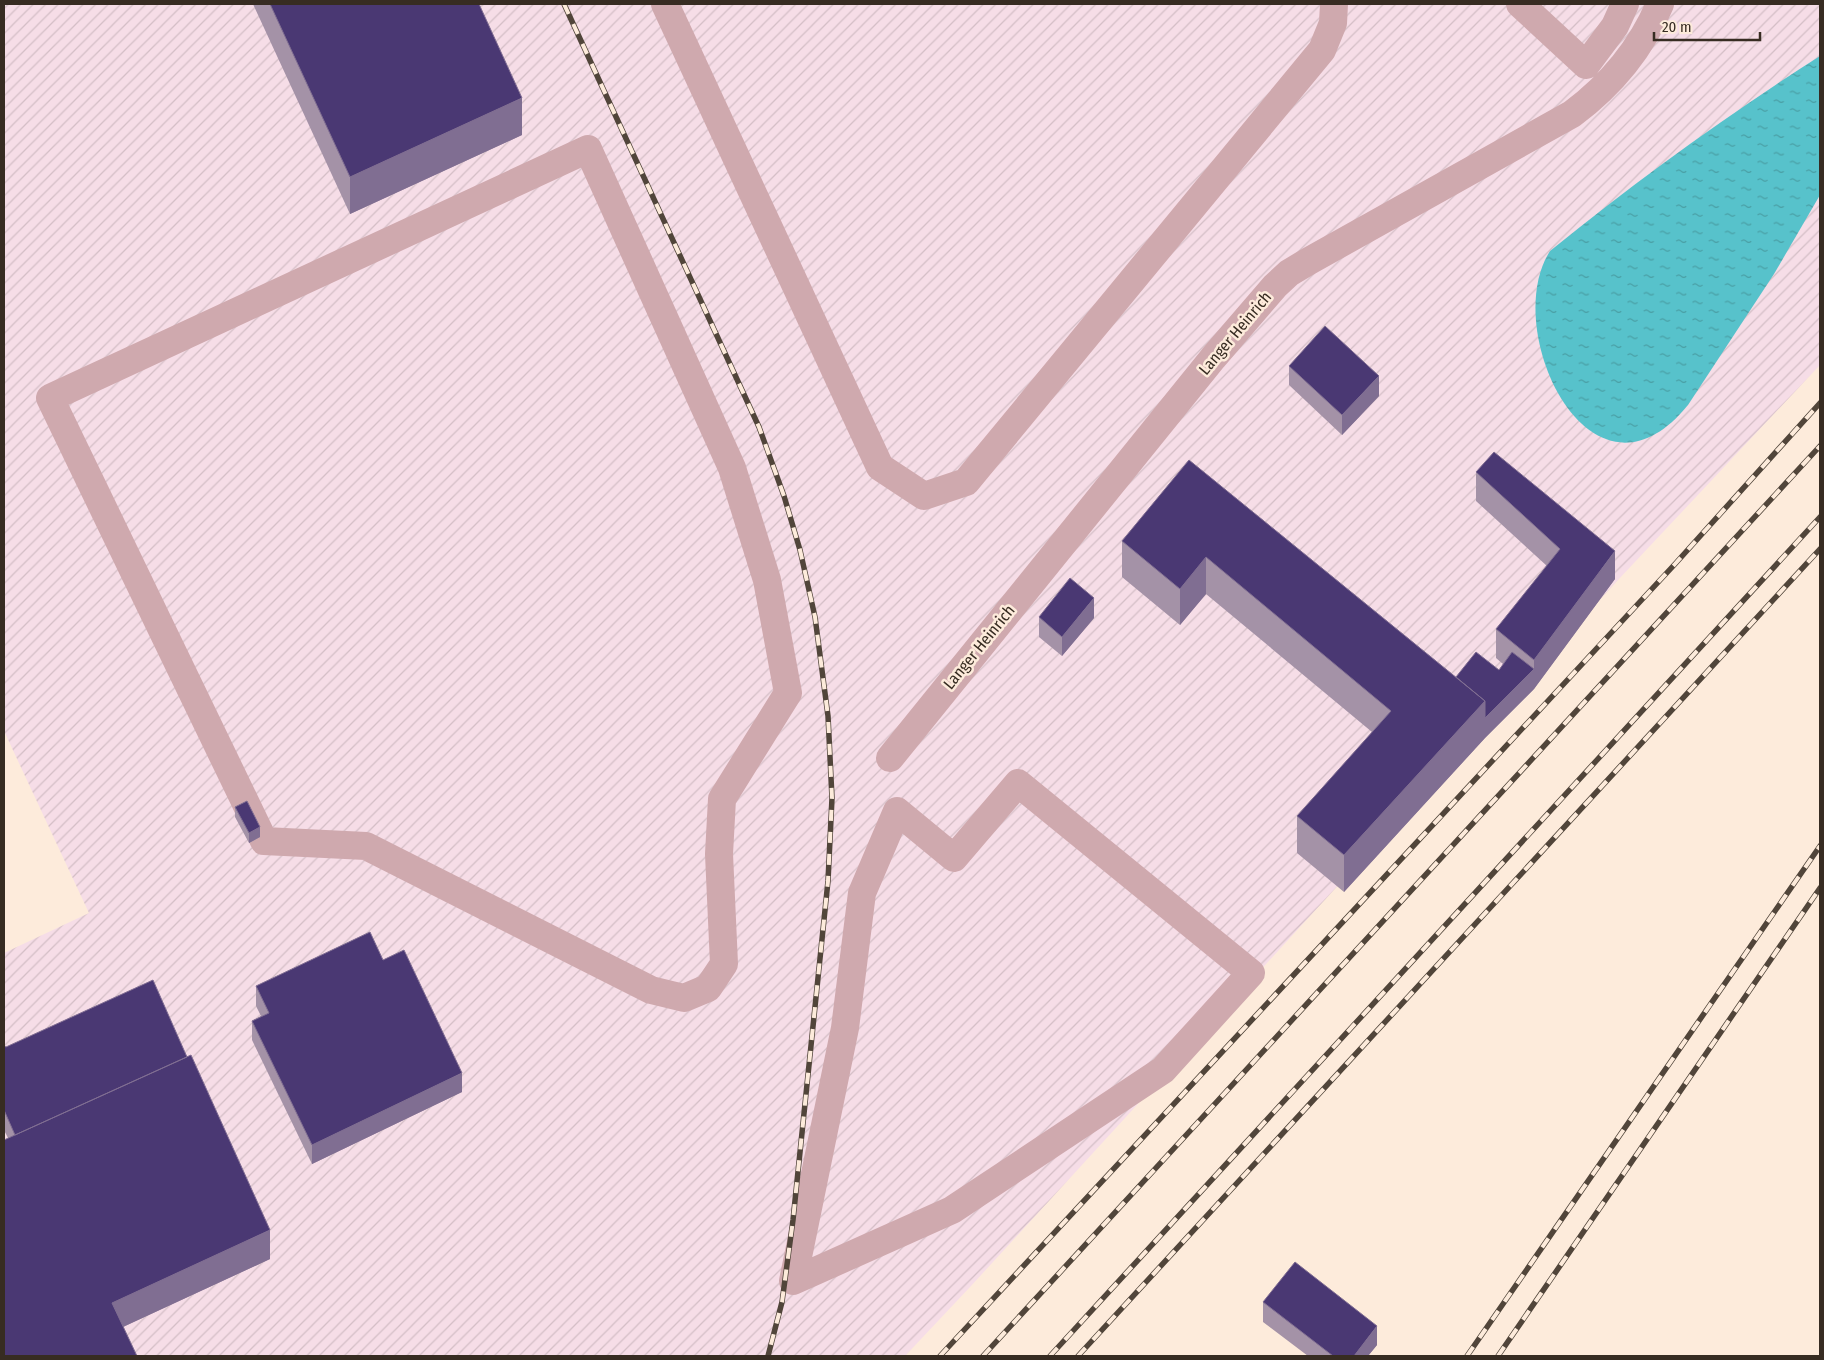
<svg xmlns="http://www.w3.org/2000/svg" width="1824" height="1360" font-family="'Fira Sans Condensed',sans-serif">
<defs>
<pattern id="industrial-furrows" width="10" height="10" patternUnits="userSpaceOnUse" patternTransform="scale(1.25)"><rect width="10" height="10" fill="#f6dde7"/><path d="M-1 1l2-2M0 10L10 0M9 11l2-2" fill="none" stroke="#d4bec6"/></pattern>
<pattern id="water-ripples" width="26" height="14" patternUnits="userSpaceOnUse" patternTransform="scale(1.25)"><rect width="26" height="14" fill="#57c2cb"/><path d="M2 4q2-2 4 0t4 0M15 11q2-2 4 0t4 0" fill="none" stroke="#499ea4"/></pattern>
</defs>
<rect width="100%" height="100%" fill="#fdebdb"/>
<path fill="url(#industrial-furrows)" d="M4,4H1820V365L1618,580L971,1286L905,1356H4V953L89,913L4,731Z"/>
<path fill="url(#water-ripples)" d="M1820,56V195L1774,274L1688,405C1591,524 1499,330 1550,251C1636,181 1726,116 1820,56Z"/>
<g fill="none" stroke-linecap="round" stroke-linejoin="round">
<path stroke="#cfa9ae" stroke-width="28" d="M665,4L880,467L924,496L966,482L1322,50L1333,23L1334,4
M1520,4L1586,65L1615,26L1625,4
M588,149L732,468L767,580L788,693L722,799L719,854L724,964L708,988L684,998L651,990L366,846L264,841L50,398Z
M890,758L1213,358L1275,286L1289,273L1309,261L1572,114C1611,85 1641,49 1660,4
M1018,783L1251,973L1163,1070L952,1210L793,1281L845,1028L862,893L897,811L954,858Z"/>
<defs>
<path id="rail" d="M564,4L759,427L784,496L800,550L815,617L828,716L832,798L828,881L793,1220L782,1302L768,1356
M940,1356L1675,564L1820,403
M983,1356L1820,446
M1050,1356L1820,517
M1078,1356L1820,549
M1467,1356L1820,846
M1498,1356L1820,888"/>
</defs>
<use href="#rail" stroke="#51453a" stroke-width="5.5"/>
<use href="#rail" stroke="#fdebdb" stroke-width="4" stroke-dasharray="11" stroke-linecap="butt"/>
</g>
<path fill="#a492a7" d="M253,4H479L522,135L350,214Z
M1289,366L1379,396L1342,435L1289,385Z
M1189,460L1456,677L1499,670L1503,664L1496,658V629L1547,566L1476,501V472L1615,579L1534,689L1485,738L1344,892L1297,853V816L1372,732L1206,594L1180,625L1122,577V541Z
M1039,617L1094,618L1062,656L1039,637Z
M235,807L260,837L249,843L235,817Z
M383,960L462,1092L312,1164L252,1040V1021L261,1016L256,1006V986Z
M4,1046L270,1259L123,1327L8,1138L4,1130Z
M1263,1302L1377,1345L1368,1356H1308L1263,1322Z"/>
<path fill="#806e92" d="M522,98V135L350,214V177Z
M1379,376V396L1342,435V415Z
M1615,551V579L1534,689L1485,738L1344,892V855L1485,701L1534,669V660Z
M1206,557V594L1180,625V589Z
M1094,598V618L1062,656V637Z
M260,827V837L249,843V833Z
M462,1073V1092L312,1164V1145Z
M270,1230V1259L112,1332V1303Z
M1377,1326V1345L1368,1356H1354Z"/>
<path fill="#4a3873" stroke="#806e92" d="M270,4H479L522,98L350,177Z
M1325,326L1379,376L1342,415L1289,366Z
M1494,452L1615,551L1534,660L1496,629L1560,549L1476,472Z
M1189,460L1485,701L1344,855L1297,816L1391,711L1206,557L1180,589L1122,541Z
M1070,578L1094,598L1062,637L1039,617Z
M1476,652L1499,670L1512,652L1534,669L1485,718V701L1456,677Z
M247,801L260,827L249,833L235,807Z
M370,932L383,960L404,950L462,1073L312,1145L252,1021L269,1013L256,986Z
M153,980L187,1057L15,1135L4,1110V1046L6,1047Z
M191,1055L270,1230L112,1303L137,1356H4V1140Z
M1295,1262L1377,1326L1354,1356H1333L1263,1302Z"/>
<g text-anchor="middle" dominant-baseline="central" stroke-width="5" stroke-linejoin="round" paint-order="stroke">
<g font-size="16" fill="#372c22" stroke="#fdebdb">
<text transform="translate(1235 333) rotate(-50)">Langer Heinrich</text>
<text transform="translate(979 647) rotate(-51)">Langer Heinrich</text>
</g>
</g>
<rect width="1824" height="1360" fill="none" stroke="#372c22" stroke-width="10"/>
<path d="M1654 32v8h106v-8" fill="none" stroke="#372c22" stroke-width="2.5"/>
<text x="1662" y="32" font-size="15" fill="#372c22" stroke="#fdebdb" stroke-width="4" paint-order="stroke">20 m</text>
</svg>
